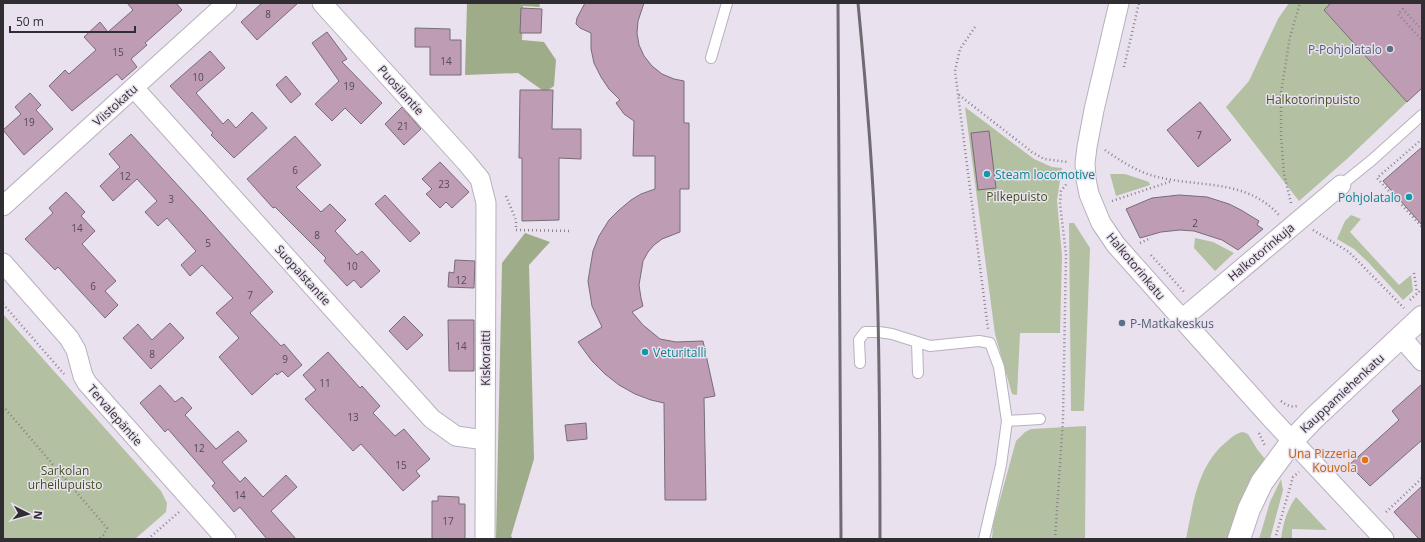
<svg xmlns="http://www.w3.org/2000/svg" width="1425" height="542" font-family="'Open Sans',sans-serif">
<rect width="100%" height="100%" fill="#e9e1ee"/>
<path fill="#b3c0a1" d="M1289,3H1331L1324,10L1407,102L1348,158L1299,201L1226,107L1249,81L1278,19Z
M965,107L1034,159L1052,167L1062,168L1057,200L1062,256L1060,333H1020L1017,395L1012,394L995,334Z
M1110,174H1125L1149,182L1150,185L1116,196Z
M1351,215L1361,219L1350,232L1399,285L1411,275L1413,291L1403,300L1368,262L1354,249L1337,239L1345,221Z
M1069,223H1074L1090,248L1084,411H1071Z
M1195,238L1213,242L1234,253L1215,271L1194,248Z
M3,314L161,491L167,503L166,512L135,539H3Z
M1086,426L1085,539H992L993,525L1016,441L1025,432L1031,429Z
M1243,432L1248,434L1257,449L1265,459L1254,477L1233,539H1186C1193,505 1197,467 1225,443C1231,438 1236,433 1243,432Z
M1281,479L1283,490L1270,539H1259L1270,502Z
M1296,497L1327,530L1292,529V539H1281C1283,523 1287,510 1296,497Z"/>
<path fill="#9eac8a" d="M467,3H539L540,7L523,6L522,40L544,42L556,60L554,86L545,92L518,73L465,75Z
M525,233L550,242L529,265L534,459L511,536L513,539H496L502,263Z"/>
<path fill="#be9db4" stroke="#786c74" d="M127,3H176L182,10L145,43L147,45L131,59L137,67L122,80L117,74L72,111L49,86L65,70L69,74L96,50L84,37L100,22L108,32L133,10Z
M262,3H298L257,40L241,22Z
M585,3H644L638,21L637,33L639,45L644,56L652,66L662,74L674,79L684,81V123H689V189H680V232L662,239L654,245L648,252L643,261L639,285L641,298L643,306L632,312L643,325L660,339L676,342L703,341L715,396L704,398L706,500H665L664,403L651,400L635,394L619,385L605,374L592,361L578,342L602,327L592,306L588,281L593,251L599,236L609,220L618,211L631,200L641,194L655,189V156H633L634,121L624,114L616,103L620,100L609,89L601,77L594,63L591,49V33L580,28L576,24L577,18Z
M1331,3H1422V88L1407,102L1324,10Z
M521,8L542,9L541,33H520Z
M415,28L450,29V40H461V75H430V47H415Z
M327,32L347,59L342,62L382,103L361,124L345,108L332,121L315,104L339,81L312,43Z
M210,51L225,68L196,93L223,124L228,119L236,128L252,112L267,128L234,158L211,135L213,133L170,86Z
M286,76L301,94L291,103L276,85Z
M520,90H553L552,129H581V159L559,158V220L522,221V158H519Z
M30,93L41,105L36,110L53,129L24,155L3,130L21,114L15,107Z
M1200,102L1231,140L1198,167L1167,130Z
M402,107L421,129L404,145L385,124Z
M989,131L996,188L978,190L971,133Z
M131,134L203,213L273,292L250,313L281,346L284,344L302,365L288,377L282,371L277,375L276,373L252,395L219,357L239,338L216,313L233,298L202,265L190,276L181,265L196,251L167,218L158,226L145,212L157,201L137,179L113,201L100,186L120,167L109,154Z
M295,136L321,165L296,187L321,212L330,204L346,220L335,231L357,255L362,251L380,271L361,288L354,280L347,286L324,261L326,258L275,207L273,208L247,179Z
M1422,147V225L1383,181Z
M440,162L469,192L452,208L446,202L440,208L426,194L432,189L422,179Z
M66,192L85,212L81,216L95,231L82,244L116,281L105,291L118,305L105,318L58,267L55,270L25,239L53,213L49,208Z
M385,195L420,233L410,242L375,204Z
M1179,195L1207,197L1229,204L1241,210L1259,221L1257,225L1263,229L1238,250L1222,240L1194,231L1180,230L1161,232L1140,238L1126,209L1152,198Z
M455,260L475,261L474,288L448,287L449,272L454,273Z
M404,316L423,335L407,350L389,331Z
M448,320H474V371H449Z
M170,323L184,338L151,369L123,338L138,324L152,340Z
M328,352L360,388L362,386L380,406L373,413L395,436L404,429L430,459L416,471L420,476L403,491L361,444L353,451L305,399L316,390L303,375Z
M1422,384V440L1370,486L1349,465L1399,420L1392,411Z
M160,385L175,402L182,397L192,408L185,415L216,449L238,431L247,441L222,462L240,482L245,477L263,497L286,475L297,487L271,511L296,539H267L240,507L234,512L212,486L215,483L168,429L165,432L140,403Z
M586,423L587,439L567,441L565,425Z
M1422,486V539H1419L1394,512Z
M438,496L459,497V504H465V539H432V501H438Z"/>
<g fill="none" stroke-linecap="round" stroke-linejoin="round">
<defs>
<path id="service" d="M711,58L727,3
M1341,185L1372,160L1422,115
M917,342L918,373
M860,363L859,340L865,332H879L892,334L930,346L979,341L990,343L999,367L1007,421
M984,539L1001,465L1007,421L1040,419"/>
<path id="minor" d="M322,3L466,162L480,179L486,203L485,539
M1119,3L1094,110L1087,147L1085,163L1086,179L1089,194L1101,223L1116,245L1182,319L1269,416L1384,539
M134,88L432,419L456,436L485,440
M3,206L227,3
M3,263L69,338L76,350L83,376L87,383L226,539
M1182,319L1341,185
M1401,337L1422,361"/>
<path id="tertiary" d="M1239,539L1249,509L1262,482L1293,440L1314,418L1422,317"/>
</defs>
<use href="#service" stroke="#b7b0bd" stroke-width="12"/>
<use href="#minor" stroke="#b7b0bd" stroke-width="21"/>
<use href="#tertiary" stroke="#b7b0bd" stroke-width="24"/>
<path stroke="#88828b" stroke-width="2.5" stroke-dasharray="1 3" stroke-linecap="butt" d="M975,27L960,49L955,71L988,329
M1422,30L1403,9L1398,14L1422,40
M1124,67L1139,3
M959,95L1032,152L1044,159L1068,162
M1422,139L1377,178L1422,227
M1105,150C1122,162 1141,174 1162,178C1203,187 1247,180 1279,215
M506,196L516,220V230L572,231
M1112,201L1172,181
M1291,203L1284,174L1281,136V93L1290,37L1300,3
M1313,230L1349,252L1404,308
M1140,243L1151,238
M1151,255L1185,293
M1414,273L1417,293
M1410,300L1422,289
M3,304L64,374
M1281,401C1287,406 1293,408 1299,405
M3,406L107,528L104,535L99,539
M1259,433L1265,446
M1386,512L1422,478
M148,539L179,512
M1055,539L1063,419L1066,254L1060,204L1061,191L1068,182
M1275,539L1293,477L1299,472"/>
<use href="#service" stroke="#fff" stroke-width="10"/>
<use href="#minor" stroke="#fff" stroke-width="19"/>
<use href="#tertiary" stroke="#fff" stroke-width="22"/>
<path stroke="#706b73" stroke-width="3" d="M838,3L841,539
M858,3C866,86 873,168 876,251C880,347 880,443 880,539"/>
</g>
<g fill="#5c6f8a" stroke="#e9e1ee" stroke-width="1.5">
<circle cx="1390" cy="49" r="4"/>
<circle cx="1122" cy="323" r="4"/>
</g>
<g fill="#0f9aa8" stroke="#e9e1ee" stroke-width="1.5">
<circle cx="987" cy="174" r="4"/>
<circle cx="1409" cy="197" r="4"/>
<circle cx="645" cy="352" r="4"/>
</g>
<circle fill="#e8710a" stroke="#e9e1ee" stroke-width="1.5" cx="1365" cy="460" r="4"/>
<g text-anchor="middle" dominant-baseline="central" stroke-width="3" stroke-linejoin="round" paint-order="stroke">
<g font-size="10" fill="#544a53">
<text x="268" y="14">8</text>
<text x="118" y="52">15</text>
<text x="446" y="61">14</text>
<text x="198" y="77">10</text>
<text x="349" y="86">19</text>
<text x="29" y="122">19</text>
<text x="403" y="126">21</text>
<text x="1199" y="135">7</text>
<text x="295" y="170">6</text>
<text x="125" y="176">12</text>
<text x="444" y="184">23</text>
<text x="171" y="199">3</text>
<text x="1195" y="223">2</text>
<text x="77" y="228">14</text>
<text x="317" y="235">8</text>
<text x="208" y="243">5</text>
<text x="352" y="266">10</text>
<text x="461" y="280">12</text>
<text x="93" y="286">6</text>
<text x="250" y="295">7</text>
<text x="461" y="346">14</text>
<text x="152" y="354">8</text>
<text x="285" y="359">9</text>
<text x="325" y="383">11</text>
<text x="353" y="417">13</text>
<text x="199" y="448">12</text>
<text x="401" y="465">15</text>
<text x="240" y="495">14</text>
<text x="448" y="521">17</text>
</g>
<g font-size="12" fill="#4e5e75" stroke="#e9e1ee" text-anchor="end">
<text x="1382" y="49">P-Pohjolatalo</text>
<text x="1130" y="323" text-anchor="start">P-Matkakeskus</text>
</g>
<g font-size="12" fill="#312e33" stroke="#e9e1ee">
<text transform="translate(401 90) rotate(48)">Puosilantie</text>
<text transform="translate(115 105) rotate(-42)">Viistokatu</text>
<text transform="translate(1261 252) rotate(-40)">Halkotorinkuja</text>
<text transform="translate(1136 266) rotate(50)">Halkotorinkatu</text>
<text transform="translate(303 275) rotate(48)">Suopalstantie</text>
<text transform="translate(485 358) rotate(-90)">Kiskoraitti</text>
<text transform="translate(1342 393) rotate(-43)">Kauppamiehenkatu</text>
<text transform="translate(115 415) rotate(49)">Tervalepäntie</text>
</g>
<g font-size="12" fill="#3f511d" stroke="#e9e1ee">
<text x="1313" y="99">Halkotorinpuisto</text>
<text x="1017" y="196">Pilkepuisto</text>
<text x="65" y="470">Sarkolan<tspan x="65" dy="14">urheilupuisto</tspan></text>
</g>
<g font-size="12" fill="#0d838f" stroke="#e9e1ee" text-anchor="start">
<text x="995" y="174">Steam locomotive</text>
<text x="1401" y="197" text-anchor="end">Pohjolatalo</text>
<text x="653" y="352">Veturitalli</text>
</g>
<g font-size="12" fill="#c56008" stroke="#e9e1ee" text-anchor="end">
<text x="1357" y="453">Una Pizzeria<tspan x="1357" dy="14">Kouvola</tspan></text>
</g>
</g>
<rect width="1425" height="542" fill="none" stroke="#312e33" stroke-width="8"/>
<g transform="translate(28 514) rotate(96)" stroke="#e9e1ee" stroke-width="3" paint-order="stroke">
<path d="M0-3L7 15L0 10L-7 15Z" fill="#312e33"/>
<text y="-6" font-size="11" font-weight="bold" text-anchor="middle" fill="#312e33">N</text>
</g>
<path d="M10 26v6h125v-6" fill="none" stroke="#312e33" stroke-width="2"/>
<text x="16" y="26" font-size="12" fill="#312e33" stroke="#e9e1ee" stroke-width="3" paint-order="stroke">50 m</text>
</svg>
